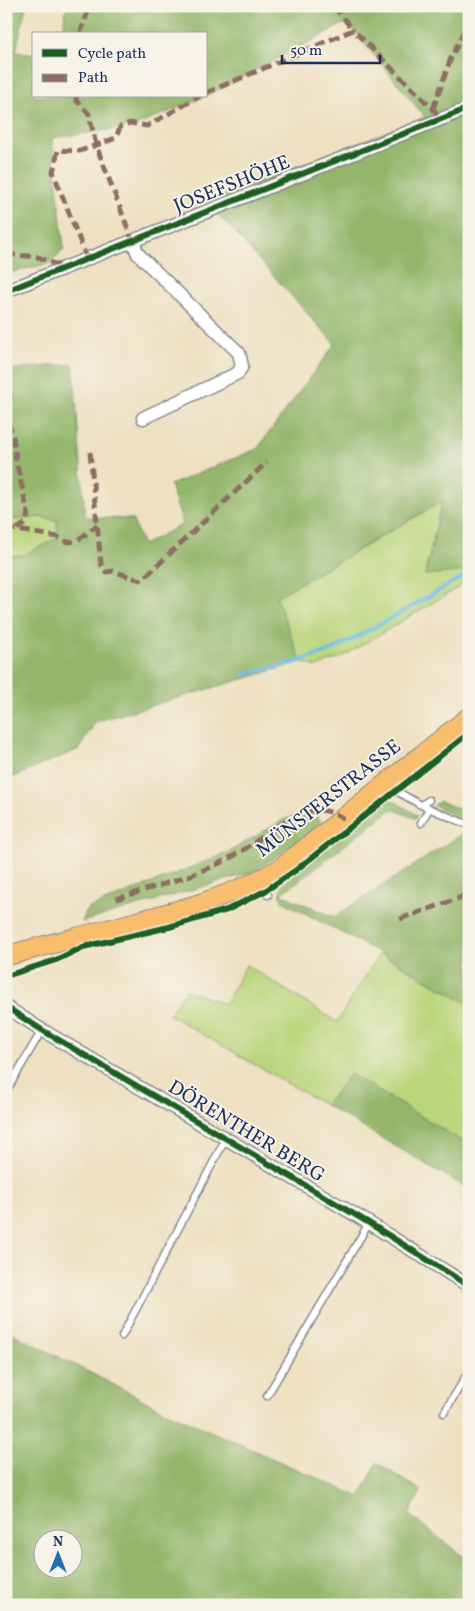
<svg xmlns="http://www.w3.org/2000/svg" width="475" height="1611" font-family="Vollkorn,serif">
<rect width="100%" height="100%" fill="#f7f3e8"/>
<filter id="ink" filterUnits="userSpaceOnUse"><feTurbulence type="fractalNoise" baseFrequency=".02" numOctaves="2"/><feDisplacementMap in="SourceGraphic" scale="10" xChannelSelector="R" yChannelSelector="G"/><feConvolveMatrix kernelMatrix="1 2 1 2 8 2 1 2 1" color-interpolation-filters="sRGB"/></filter>
<filter id="wash" filterUnits="userSpaceOnUse"><feTurbulence type="fractalNoise" baseFrequency=".0096" numOctaves="4" result="noise"/><feDisplacementMap in="SourceGraphic" scale="20" xChannelSelector="R" yChannelSelector="G"/><feGaussianBlur stdDeviation="1.12" result="paint"/><feColorMatrix in="noise" values="0 0 0 0 0 0 0 0 0 0 0 0 0 0 0 0 0 1.4 0 .05"/><feComposite in="paint" operator="in"/></filter>
<g filter="url(#wash)">
<rect width="100%" height="100%" fill="#eee0c0"/>
<path fill="#bad57a" stroke="#6a826c" d="M443,501L425,574L469,571V581L342,657L316,667L301,662L276,597Z
M40,517L57,520L58,539L24,555L6,556V520Z
M380,953L469,1004V1145L350,1075L325,1105L169,1015L186,990L225,1004L246,965L337,1022Z"/>
<path fill="#93b66a" stroke="#577264" fill-rule="evenodd" d="M6,6H26L16,52L34,55V96H206L135,126L52,138L64,250L50,263L6,274Z
M70,6H469V571L425,575L442,501L276,597L301,662L95,722L79,749L6,780V556L24,555L58,538L57,520L40,517L6,520V370L73,364L85,517L132,519L143,545L183,524L170,485L257,449L335,344L207,202L425,117L347,22L206,96V34H63L65,11Z
M389,800H392L417,815L416,819L392,809L281,894L334,917L467,831L469,832V1004L380,953L282,901C280,894 280,891 283,884Z
M440,801L461,810L469,805V821L459,818L434,805Z
M313,810L323,825L253,872L82,922L87,909L227,853L283,820Z
M350,1074L469,1145V1189L325,1105Z
M6,1330L169,1413L360,1497L377,1463L421,1491L409,1515L469,1561V1605H6ZM42,1538H72V1568H42Z"/>
<g fill="none" stroke-linecap="round" stroke-linejoin="round">
<path stroke="#63bde1" stroke-width="4" d="M245,674L293,663L331,651L402,612L469,573"/>
</g>
</g>
<g filter="url(#ink)">
<g fill="none" stroke-linecap="round" stroke-linejoin="round">
<defs>
<path id="service" d="M386,785L421,805L429,800
M421,805L469,825
M421,823L429,809
M259,882L268,895
M6,1092L42,1030
M122,1336L226,1138
M267,1396L369,1223
M444,1413L469,1371"/>
<path id="minor" d="M133,242L138,254L239,353L242,366L238,373L143,418
M6,291L469,108
M6,1007L42,1030L369,1223L469,1286"/>
<path id="primary" d="M6,956C49,944 92,934 135,922C189,908 232,896 281,868L469,717"/>
</defs>
<use href="#service" stroke="#84888f" stroke-width="9"/>
<use href="#minor" stroke="#84888f" stroke-width="15"/>
<use href="#primary" stroke="#84888f" stroke-width="21"/>
<use href="#service" stroke="#fff" stroke-width="6"/>
<use href="#minor" stroke="#fff" stroke-width="12"/>
<use href="#primary" stroke="#f9be6d" stroke-width="19"/>
<path stroke="#8d6e63" stroke-width="5" stroke-dasharray="10 5" stroke-linecap="butt" d="M334,6L353,30
M80,34L88,11V6
M206,93L353,30L433,109L441,119
M76,96V100L89,114L96,145L133,242
M433,109L451,58L465,29L469,26
M6,254L38,257L64,268
M87,259L53,172L58,150L80,151L116,138L120,127L130,123L147,126L200,96
M6,395L10,396L8,422L13,437L16,461L28,513L26,523L17,529
M90,452L101,564L106,572L113,571L140,580L147,575L267,462
M6,528L58,537C72,550 85,534 97,525
M116,899C153,887 193,877 228,859C255,845 278,822 307,812C321,807 331,812 344,818
M400,919L460,898L469,890"/>
<defs>
<path id="cycleway" d="M6,291L469,108
M6,976L56,960L83,947L169,927L227,910L265,891L296,870L469,733
M6,1007L42,1030L369,1223L469,1286"/>
</defs>
<use href="#cycleway" stroke="#f7f3e8" stroke-width="9"/>
<use href="#cycleway" stroke="#1b5e20" stroke-width="6"/>
</g>
</g>
<g text-anchor="middle" dominant-baseline="central" stroke-width="4" stroke-linejoin="round" paint-order="stroke">
<g font-size="20" fill="#1b2f5e" stroke="#f7f3e8">
<text transform="translate(232 185) rotate(-22)">JOSEFSHÖHE</text>
<text transform="translate(329 799) rotate(-38)">MÜNSTERSTRASSE</text>
<text transform="translate(246 1132) rotate(31)">DÖRENTHER BERG</text>
</g>
</g>
<rect width="475" height="1611" fill="none" stroke="#f7f3e8" stroke-width="25"/>
<rect x="32" y="32" width="175" height="65" fill="#f7f3e8" stroke="#9fa5b1"/>
<rect x="42" y="49" width="25" height="8" fill="#1b5e20" stroke="#9fa5b1"/>
<text x="78" y="58" font-size="15" fill="#1b2f5e">Cycle path</text>
<rect x="42" y="74" width="25" height="8" fill="#8d6e63" stroke="#9fa5b1"/>
<text x="78" y="82" font-size="15" fill="#1b2f5e">Path</text>
<g transform="translate(58 1554)"><circle r="24" fill="#f7f3e8" stroke="#9fa5b1"/>
<path d="M0-4L9 19L0 12L-9 19Z" fill="#1f6fb2"/>
<text y="-8" font-size="14" font-weight="bold" text-anchor="middle" fill="#1b2f5e">N</text>
</g>
<path d="M282 55v8h98v-8" fill="none" stroke="#1b2f5e" stroke-width="2.5"/>
<text x="290" y="55" font-size="15" fill="#1b2f5e" stroke="#f7f3e8" stroke-width="4" paint-order="stroke">50 m</text>
</svg>
